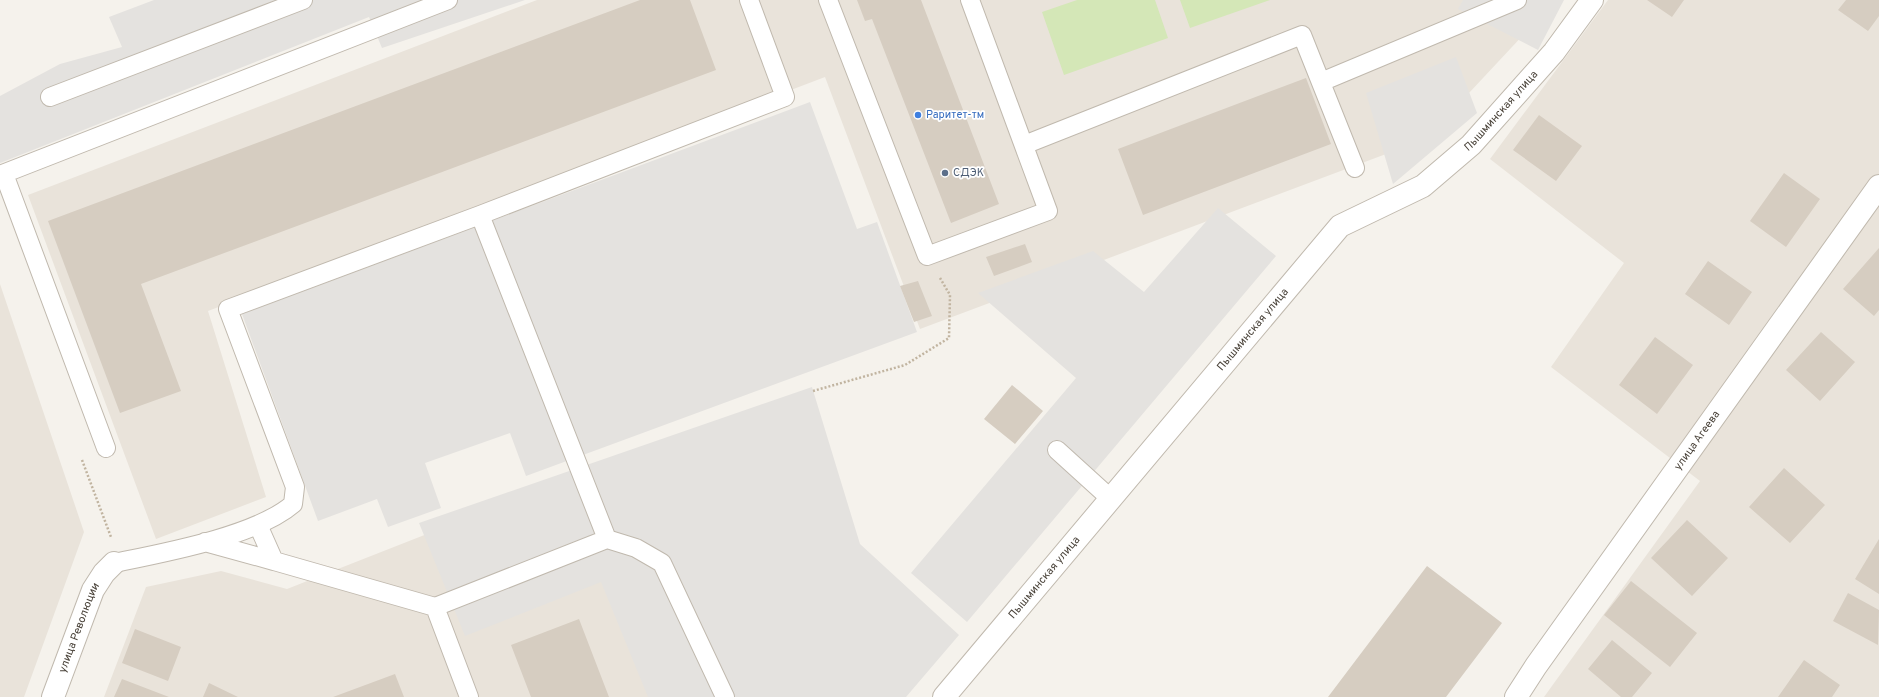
<svg xmlns="http://www.w3.org/2000/svg" width="1879" height="697" font-family="Overpass,sans-serif">
<rect width="100%" height="100%" fill="#f5f2ec"/>
<path fill="#e9e3da" d="M537,0H1556L1426,139L920,329L825,77L208,311L266,497L156,539L28,195Z
M1608,0H1879V697H1544L1700,481L1551,367L1624,263L1490,159Z
M0,284L84,532L24,697H0Z
M600,466L695,697H104L146,587L221,571L287,589Z"/>
<path fill="#d4e7b7" d="M1077,0H1155L1168,38L1064,75L1042,12Z
M1180,0H1270L1190,28Z"/>
<path fill="#e4e2df" d="M154,0H525L382,48L369,17L0,163V96L60,64L122,47L109,17Z
M1463,0H1564L1538,50L1458,9Z
M1456,57L1477,113L1393,184L1366,93Z
M810,102L857,229L877,222L917,332L526,476L510,433L425,463L441,508L388,527L377,499L318,521L242,314Z
M1218,208L1276,256L967,622L911,573L1076,378L978,293L1093,251L1144,292Z
M812,387L860,544L959,635L906,697H648L601,582L465,636L419,523Z"/>
<path fill="#d6cdc1" d="M640,0H690L716,70L141,284L181,391L120,413L48,221Z
M857,0H921L999,204L951,223L872,19L865,21Z
M1647,0H1684L1672,17Z
M1846,0H1879V16L1868,31L1838,10Z
M1306,78L1331,144L1143,215L1118,149Z
M1539,115L1582,146L1556,181L1513,150Z
M1784,173L1820,199L1786,247L1750,221Z
M1025,244L1032,262L994,276L986,257Z
M1879,248V310L1874,316L1843,289Z
M1708,261L1752,292L1729,325L1685,294Z
M918,281L932,316L914,322L900,286Z
M1821,332L1855,362L1820,401L1786,370Z
M1655,337L1693,365L1657,414L1619,385Z
M1012,385L1043,411L1015,444L984,419Z
M1784,468L1825,505L1790,543L1749,507Z
M1687,520L1728,558L1692,596L1651,558Z
M1879,539V594L1855,579Z
M1427,566L1502,623L1446,697H1328Z
M1631,581L1697,633L1670,667L1604,615Z
M1848,593L1879,610L1878,645L1833,621Z
M579,619L609,697H531L511,645Z
M135,629L181,647L168,681L122,663Z
M1612,640L1652,673L1632,697H1621L1588,669Z
M1804,660L1840,685L1832,697H1778Z
M395,674L404,697H333Z
M122,679L169,697H114Z
M209,683L238,697H203Z"/>
<g fill="none" stroke-linecap="round" stroke-linejoin="round">
<defs>
<path id="lane" d="M828,0L927,256L1048,211L970,0
M1321,82L1517,0
M50,97L303,0
M1024,145L1302,35L1355,168
M4,174L106,448
M0,175L448,0
M480,215L607,539
M1057,450L1111,499
M258,525L274,561L435,607L607,539L636,548L662,563L725,697
M205,542L274,561
M114,563C163,553 256,536 293,504L295,487L228,309L480,215L785,97L749,0
M435,607L469,697"/>
<g id="street">
<path id="s1" d="M53,697L93,590L104,573L114,563"/>
<path id="s2" d="M944,697L1340,226L1423,186L1471,145L1554,52L1592,0"/>
<path id="s3" d="M1516,697L1536,666L1879,186"/>
</g>
</defs>
<use href="#lane" stroke="#c0b9ae" stroke-width="20"/>
<use href="#street" stroke="#c0b9ae" stroke-width="24"/>
<path stroke="#c1b4a0" stroke-width="2.5" stroke-dasharray="2 2" stroke-linecap="butt" d="M813,391L905,365L949,338L950,295L940,278
M82,460L111,537"/>
<use href="#lane" stroke="#fff" stroke-width="18"/>
<use href="#street" stroke="#fff" stroke-width="22"/>
</g>
<circle fill="#3f7fe0" stroke="#fff" stroke-width="1.5" cx="918" cy="115" r="4"/>
<circle fill="#5c6f8a" stroke="#fff" stroke-width="1.5" cx="945" cy="173" r="4"/>
<g text-anchor="middle" dominant-baseline="central" stroke-width="3.5" stroke-linejoin="round" paint-order="stroke">
<g font-size="11" fill="#494239" stroke="#fff">
<text stroke="none"><textPath href="#s2" startOffset="816">Пышминская улица</textPath></text>
<text stroke="none"><textPath href="#s2" startOffset="480">Пышминская улица</textPath></text>
<text stroke="none"><textPath href="#s3" startOffset="314">улица Агеева</textPath></text>
<text stroke="none"><textPath href="#s2" startOffset="156">Пышминская улица</textPath></text>
<text stroke="none"><textPath href="#s1" startOffset="74">улица Революции</textPath></text>
</g>
<g font-size="11" fill="#366cbe" stroke="#fff" text-anchor="start">
<text x="926" y="115">Раритет-тм</text>
</g>
<g font-size="11" fill="#4e5e75" stroke="#fff" text-anchor="start">
<text x="953" y="173">СДЭК</text>
</g>
</g>
</svg>
